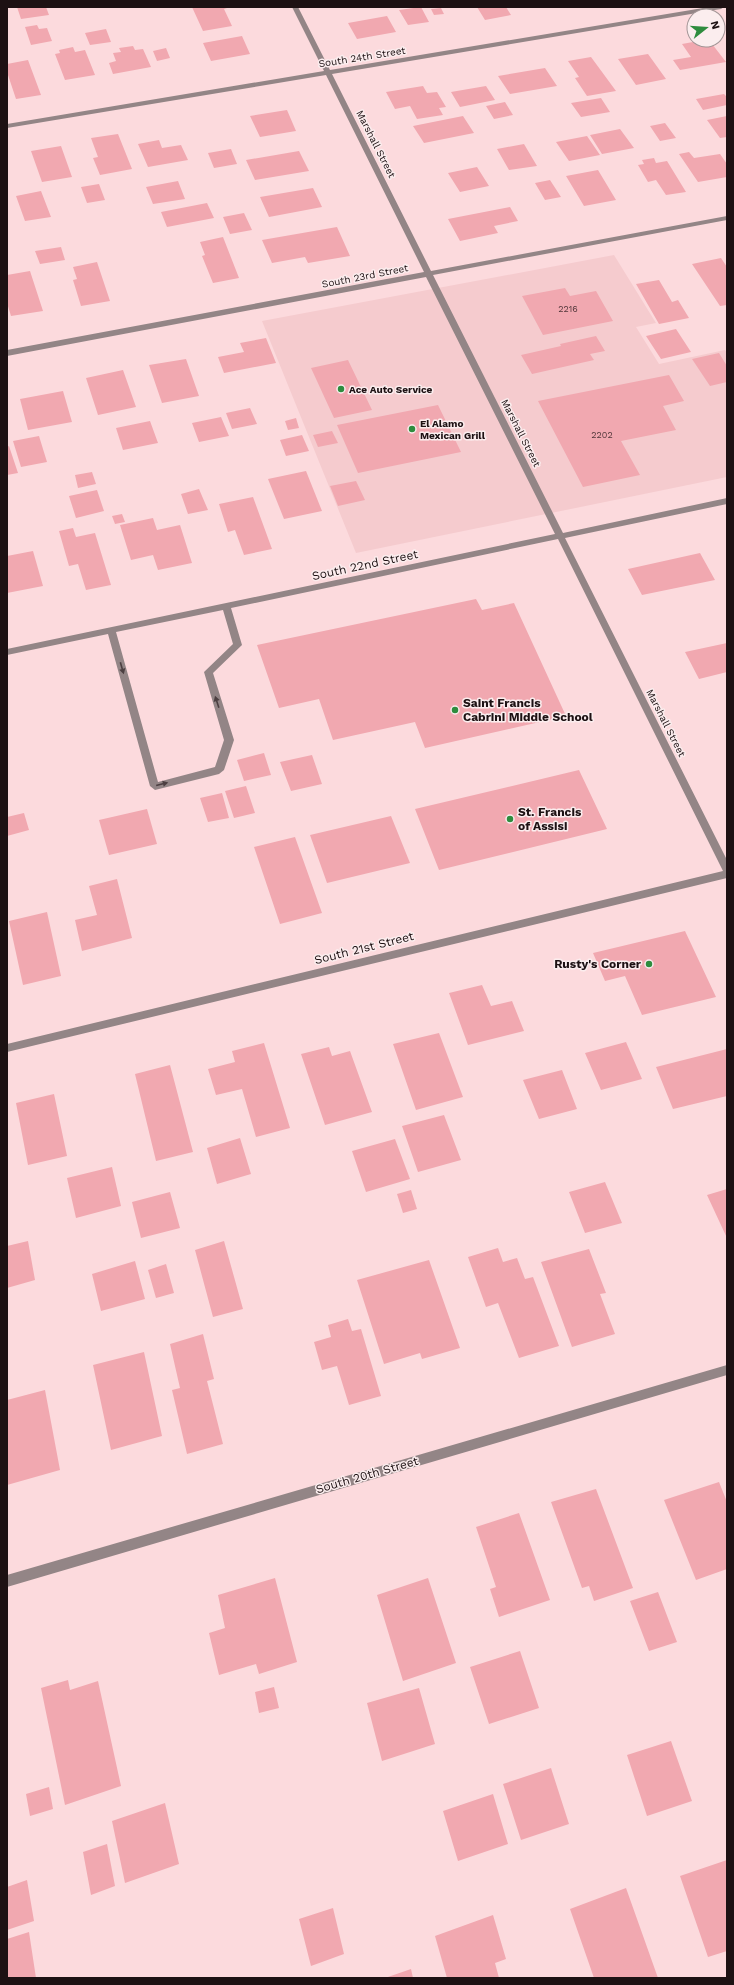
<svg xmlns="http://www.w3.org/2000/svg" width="734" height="1985" font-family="'Work Sans',sans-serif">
<rect width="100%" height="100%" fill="#fcdadd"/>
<path fill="#f5cbce" d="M614,255L656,323L636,327L659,364L725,350L727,353V477L356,553L262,321Z"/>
<path fill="#f1a8b0" d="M17,7H46L49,15L21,19Z
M192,7H230L224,9L232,26L203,31Z
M421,7L429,22L408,25L399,10Z
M477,7H506L511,15L485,20Z
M441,8L444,14L434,15L431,9Z
M387,16L396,32L357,39L348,23Z
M37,25L39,29L47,28L52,41L31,45L25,27Z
M106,29L111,42L90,45L85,33Z
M242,36L250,54L211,61L203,43Z
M704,40H709L726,62L680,70L673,60L691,57L682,44Z
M133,46L135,50L143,49L151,67L113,74L109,63L116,61L113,53L121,52L119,48Z
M73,47L75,52L85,50L95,75L65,80L55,54L60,53L59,50Z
M166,48L170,58L157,61L153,51Z
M648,54L666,79L636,85L618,59Z
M591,57L616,91L587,96L575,78L579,77L568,61Z
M28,60L41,95L16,99L7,72V64Z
M545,68L557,86L510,94L498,76Z
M423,86L427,93L437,92L446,107L439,108L443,115L417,119L410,106L395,109L386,92Z
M486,86L495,100L460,107L451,92Z
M724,94L727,97V105L703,110L696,99Z
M601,98L610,112L581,117L571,103Z
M505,102L513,115L494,119L486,106Z
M287,110L296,131L260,137L250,116Z
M463,116L474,133L424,143L413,126Z
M727,116V137L720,138L707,120Z
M665,123L676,138L660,141L650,126Z
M620,129L634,148L602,154L590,135Z
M118,134L132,169L100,175L93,158L98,157L91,138Z
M587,136L600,155L569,161L556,142Z
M159,140L162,148L181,145L188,160L148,167L138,144Z
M524,144L537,166L509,170L497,149Z
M61,146L72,177L42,182L31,151Z
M231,149L237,164L214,168L208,153Z
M299,151L309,171L255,180L246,160Z
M689,152L694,158L720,154L727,164V177L698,182L679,154Z
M654,158L656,163L667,161L686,192L666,195L656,180L648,182L638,165L644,164L642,160Z
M477,167L489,186L460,192L448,173Z
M598,170L616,200L584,206L566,176Z
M550,180L561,197L545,200L535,183Z
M178,181L185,199L153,204L146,187Z
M99,184L105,200L87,203L81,187Z
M313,188L322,207L269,217L260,197Z
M41,191L51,217L25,221L16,196Z
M207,203L214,218L167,227L161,212Z
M510,207L518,221L494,226L498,233L460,241L448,219Z
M244,213L252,230L230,234L223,217Z
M337,227L350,256L308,263L305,257L272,263L262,240Z
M223,237L239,278L213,283L202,256L205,255L200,242Z
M61,247L65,260L40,264L35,251Z
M721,258L727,267V305L720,306L692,264Z
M97,262L110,301L81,306L73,280L77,279L73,267Z
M30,271L43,311L11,316L7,303V275Z
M659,280L672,302L678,300L689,318L659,324L636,284Z
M565,288L570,296L596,291L613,321L543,335L522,296Z
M676,329L691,352L661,359L646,336Z
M596,336L605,351L590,354L594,360L532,374L521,355L561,346L560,344Z
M266,338L276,363L224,373L218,357L244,352L240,343Z
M719,353L727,366V382L710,386L692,359Z
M186,359L199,396L162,403L149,365Z
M348,360L372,410L334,418L311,368Z
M123,370L136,407L98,415L86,378Z
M669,375L684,401L663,406L676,430L621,441L640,475L583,487L538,401Z
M63,391L72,422L28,430L20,399Z
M438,405L461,452L358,473L337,425Z
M250,408L257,424L232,429L226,413Z
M221,417L229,436L199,442L192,423Z
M296,418L299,428L288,430L285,421Z
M150,421L158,443L123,450L116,428Z
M332,431L338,443L318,447L313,435Z
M302,435L309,451L286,456L280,440Z
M39,436L47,462L21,467L13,441Z
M9,446L18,473L7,475V447Z
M306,471L322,511L284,519L268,479Z
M92,472L96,484L78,488L75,475Z
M356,481L365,500L338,506L330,486Z
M199,489L208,510L188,514L181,494Z
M97,490L104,511L76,518L69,496Z
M253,497L272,549L244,555L235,530L228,532L219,504Z
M122,514L125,522L115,524L112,516Z
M153,518L157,530L180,525L192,563L158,570L153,555L131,560L120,525Z
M73,528L76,537L95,533L111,585L86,590L78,564L69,566L59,531Z
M33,551L43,586L7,593V556Z
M700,553L715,580L642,595L628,569Z
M476,599L482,610L514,603L566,716L425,748L415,722L333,740L319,699L279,708L257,645Z
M727,643V672L699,679L685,652Z
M264,753L271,775L244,781L237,760Z
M312,755L322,784L291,791L280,762Z
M579,770L607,829L439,870L415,809Z
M246,786L255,813L234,818L225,791Z
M222,793L229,818L208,822L200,798Z
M147,809L157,844L109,855L99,820Z
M24,813L29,830L7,836V817Z
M391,816L410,863L327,883L310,835Z
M295,837L322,913L280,924L254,847Z
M117,879L132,938L82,951L75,920L97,915L89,886Z
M47,912L61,976L23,985L9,921Z
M685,931L716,997L642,1015L625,976L605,981L593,953Z
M482,985L491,1006L512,1001L524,1031L468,1045L449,993Z
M439,1033L463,1097L416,1110L393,1044Z
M626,1042L642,1079L601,1090L585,1053Z
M264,1043L290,1128L256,1137L242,1089L216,1095L208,1069L235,1062L232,1051Z
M329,1047L332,1056L350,1051L372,1112L325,1125L301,1054Z
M727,1049V1096L673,1109L656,1067Z
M170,1065L193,1152L156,1161L135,1074Z
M562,1070L577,1109L539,1119L523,1080Z
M54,1094L67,1156L28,1165L16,1103Z
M444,1115L461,1160L418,1172L402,1126Z
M240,1138L251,1174L217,1184L207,1148Z
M395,1139L410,1179L366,1192L352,1151Z
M112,1167L121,1206L76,1218L67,1178Z
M605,1182L622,1223L585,1233L569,1192Z
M727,1189V1238L707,1195Z
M411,1190L417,1209L403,1213L397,1194Z
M170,1192L180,1228L141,1238L132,1202Z
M28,1241L35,1280L7,1288V1246Z
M224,1241L243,1309L213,1317L195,1250Z
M498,1248L503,1262L517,1258L525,1279L533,1277L559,1346L519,1358L498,1303L486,1307L468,1257Z
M589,1249L606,1293L600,1294L615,1334L572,1347L541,1262Z
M429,1260L460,1348L422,1359L420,1353L384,1364L357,1280Z
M135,1261L145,1299L101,1311L92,1274Z
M166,1264L174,1293L156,1298L148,1270Z
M348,1319L352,1331L361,1329L381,1396L349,1405L337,1366L322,1370L314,1342L331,1337L328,1325Z
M203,1334L214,1379L207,1381L223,1444L187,1454L172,1390L180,1388L170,1344Z
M144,1352L162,1436L111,1450L93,1365Z
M45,1390L60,1470L7,1485V1400Z
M719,1482L727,1502V1569L696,1580L664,1500Z
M596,1489L633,1588L594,1601L589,1586L582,1588L551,1502Z
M519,1513L550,1600L499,1617L490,1589L496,1587L476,1527Z
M275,1578L297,1662L259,1674L256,1664L219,1675L209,1633L225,1628L218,1595Z
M428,1578L456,1663L403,1681L377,1595Z
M658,1592L677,1642L649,1651L630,1601Z
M520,1651L539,1708L489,1724L470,1667Z
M68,1680L70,1690L98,1681L121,1786L65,1805L41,1688Z
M274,1687L279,1708L259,1713L255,1692Z
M419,1688L435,1744L382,1761L367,1703Z
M671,1741L692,1801L647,1816L627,1755Z
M551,1768L569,1824L521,1840L503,1784Z
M49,1787L53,1809L30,1816L26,1794Z
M493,1794L508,1844L458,1861L443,1811Z
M165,1803L179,1864L125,1883L112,1821Z
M107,1844L115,1886L91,1895L83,1852Z
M727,1860V1951L708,1957L680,1876Z
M27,1880L34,1921L7,1930V1887Z
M626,1888L658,1978H594L570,1909Z
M333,1908L344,1954L311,1966L299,1919Z
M493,1915L506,1959L495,1963L499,1978H447L435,1936Z
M29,1932L36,1978H7V1939Z
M411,1969L413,1978H385Z"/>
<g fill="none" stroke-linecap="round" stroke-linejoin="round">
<path fill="#938586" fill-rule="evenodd" d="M292,7H298L330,70L709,7H724L721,9L332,74L431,271L727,216V220L433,275L563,533L727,498V504L565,538L727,860V878L7,1052V1044L723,871L558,539L231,608L242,645L213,673L234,740L224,770L219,774L155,790L150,786L108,634L7,655V649L555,534L426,277L7,356V350L424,272L326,75L7,128V124L324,71ZM223,610L233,644L204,672L224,740L215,767L158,782L116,632Z
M727,1365V1375L7,1587V1575Z"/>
</g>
<defs><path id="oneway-solid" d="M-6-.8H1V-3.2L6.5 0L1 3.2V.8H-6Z"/></defs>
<g fill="#4c3f41">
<use href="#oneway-solid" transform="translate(122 668) rotate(74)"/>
<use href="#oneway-solid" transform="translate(217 702) rotate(-108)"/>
<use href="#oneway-solid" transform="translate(162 784) rotate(-14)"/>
</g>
<g fill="#2e8c3e" stroke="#fbedee" stroke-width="1.5">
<circle cx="341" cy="389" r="4"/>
<circle cx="412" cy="429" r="4"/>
<circle cx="455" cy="710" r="4"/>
<circle cx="510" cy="819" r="4"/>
<circle cx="649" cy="964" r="4"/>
</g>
<g text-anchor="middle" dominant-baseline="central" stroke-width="3" stroke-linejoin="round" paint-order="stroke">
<g font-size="9" fill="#52373a">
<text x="568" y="309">2216</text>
<text x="602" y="435">2202</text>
</g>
<g font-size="10" fill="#1d1113" stroke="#fbedee">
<text transform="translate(362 57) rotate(-9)">South 24th Street</text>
<text transform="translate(376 144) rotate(63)">Marshall Street</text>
<text transform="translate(365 276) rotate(-11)">South 23rd Street</text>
<text transform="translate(521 433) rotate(63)">Marshall Street</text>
<text transform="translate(666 723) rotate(63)">Marshall Street</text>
</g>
<g font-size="10" font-weight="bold" fill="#1d1113" stroke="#fbedee" text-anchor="start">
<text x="349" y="389">Ace Auto Service</text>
<text x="420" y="423">El Alamo<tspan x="420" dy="12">Mexican Grill</tspan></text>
</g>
<g font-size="12" fill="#1d1113" stroke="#fbedee">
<text transform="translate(365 565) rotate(-12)">South 22nd Street</text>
<text transform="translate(364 948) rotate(-14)">South 21st Street</text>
<text transform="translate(367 1475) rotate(-16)">South 20th Street</text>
</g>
<g font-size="12" font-weight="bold" fill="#1d1113" stroke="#fbedee" text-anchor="start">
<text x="463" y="703">Saint Francis<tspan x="463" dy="14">Cabrini Middle School</tspan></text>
<text x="518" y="812">St. Francis<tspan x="518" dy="14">of Assisi</tspan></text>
<text x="641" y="964" text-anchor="end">Rusty's Corner</text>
</g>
</g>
<rect width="734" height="1985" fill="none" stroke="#1d1113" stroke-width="16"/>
<g transform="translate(706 28) rotate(73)"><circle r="19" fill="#fbedee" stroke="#a29596"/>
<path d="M0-3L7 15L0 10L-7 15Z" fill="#2e8c3e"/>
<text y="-6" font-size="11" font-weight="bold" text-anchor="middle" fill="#1d1113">N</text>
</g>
</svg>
